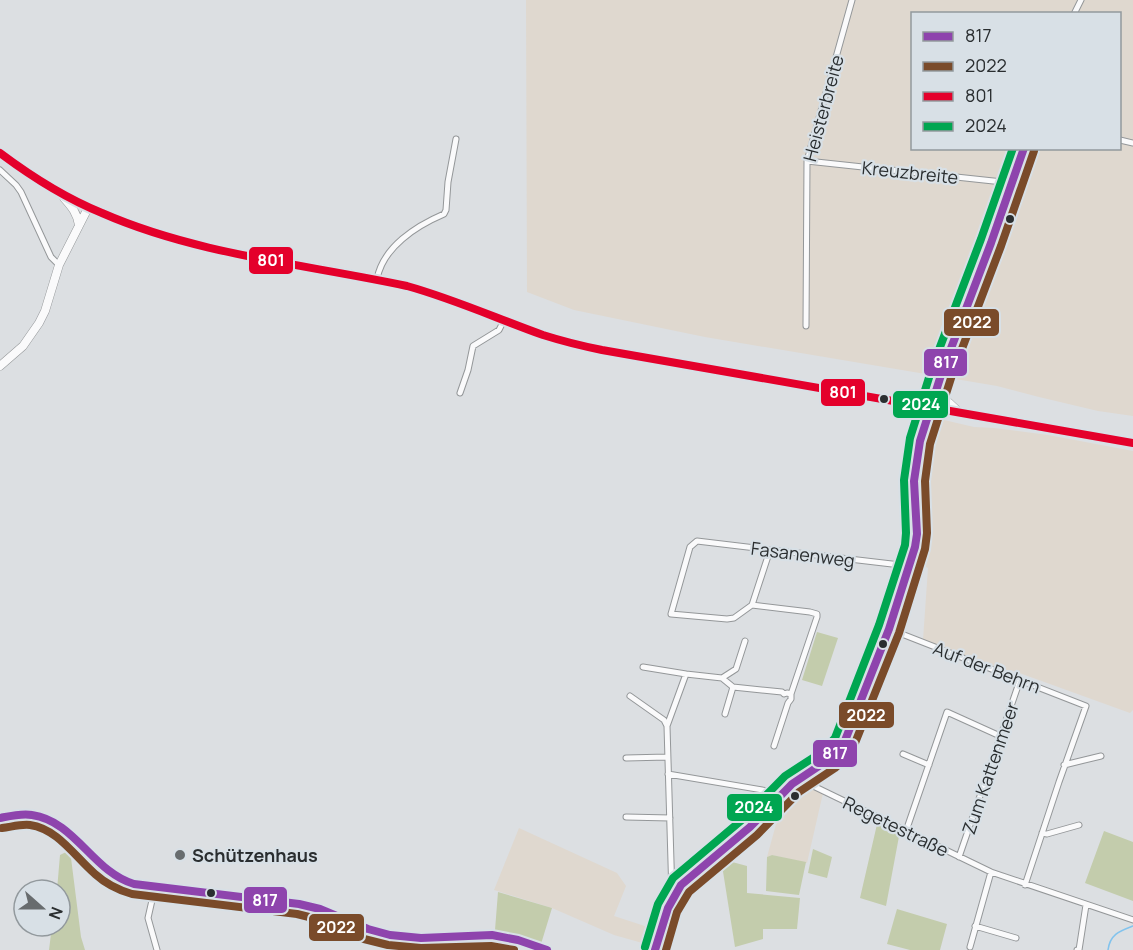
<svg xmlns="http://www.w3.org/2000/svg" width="1133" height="950" font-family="Manrope,sans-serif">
<rect width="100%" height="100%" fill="#dcdfe2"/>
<path fill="#dfd8cf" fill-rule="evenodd" d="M526,0H1133V416L1098,411L1039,397L997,386L705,337L574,310L527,292ZM912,14H1120V148H912Z
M944,420L974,427L994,428L1048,435L1133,451V710L1130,713L1011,670L1003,671L923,640L928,568L915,561L922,518V475L936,424Z
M801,786L823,793L807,863L772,855L767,857L778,817L770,815L779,805Z
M519,828L617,873L626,886L614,916L657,930L653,946L614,935L552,908L494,890Z"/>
<path fill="#c3ccac" d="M817,632L838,638L822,686L802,680Z
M878,820L900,831L886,906L860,898Z
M1104,831L1133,842V901L1085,883Z
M813,849L832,857L827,878L808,873Z
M70,850L81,937L85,950H49L52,926H60V890H57L60,855Z
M772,855L806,862L799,895L766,891L767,857Z
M721,859L747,866V893L800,898L797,929H763V939L735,947Z
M498,892L552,908L541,944L523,936L495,930Z
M897,909L947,924L940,950H910L887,944Z"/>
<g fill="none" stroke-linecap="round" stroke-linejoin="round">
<path stroke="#82c3ed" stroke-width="1.5" d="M1108,950C1110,934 1120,931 1133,926"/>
<defs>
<path id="street" d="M1074,14L1081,0
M1120,140L1133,143
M807,161L1012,183
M0,170L16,185L21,192L51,257L59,265
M377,279C383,247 416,226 444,214L446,210L448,182L456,139
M806,326L807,161L852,0
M460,393L468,370L473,346L499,330L504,320
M931,408L961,320L991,243L1024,148
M752,605L770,550
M889,629L1086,706L1059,782L1025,885
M643,667L686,674
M722,678L736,669L745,641
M630,696L664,720L667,726L672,896
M725,714L733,687
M667,726L686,674L722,678L733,687L782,692L784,694L787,693L791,694
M774,746L788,703L791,699V694L817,617V614L810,612L752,605L734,618L727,619L671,614L690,547L697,541L909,566
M903,754L929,765
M626,758L667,757
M1064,765L1101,756
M668,774L774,792L778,797
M802,778L807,783L991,872L1133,920
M626,817L670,818
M906,831L947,712L1000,736
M1042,833L1047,834L1079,825
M959,857L1020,680
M155,887L148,918L157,950
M975,926L1016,938
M970,947L991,872
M1077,950H1079L1086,905"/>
<path id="secondary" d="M0,153C43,186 88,211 140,228C225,257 319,265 407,286C451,297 493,317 536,332C557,340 580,345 602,350L1133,443
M64,198C72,207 77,213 79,225
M0,366L23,346L39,323L45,311L59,265L88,208
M938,385L946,400L959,412
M903,404L915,415L923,430
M0,818C11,816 21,814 32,815C70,818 91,869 127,882C145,888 167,888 186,891C223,895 261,900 299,904L320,909L368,929L390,935L421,938L492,935L518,940L547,950
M655,950C662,925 665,906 681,885L750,827L792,784L828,760L838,751L844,743L889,629L915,547C919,525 914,504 914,481C914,456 923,431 931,408"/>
</defs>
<use href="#street" stroke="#949799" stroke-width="7"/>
<use href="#secondary" stroke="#949799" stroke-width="9"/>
<use href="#street" stroke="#fafafb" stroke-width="5"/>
<use href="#secondary" stroke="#fafafb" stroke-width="8"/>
<defs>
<path id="bus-1" d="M0,818C10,816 22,813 32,815C75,821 93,872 134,884L299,904L320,909L368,929L390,935L421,938L492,935L518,940L547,950
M655,950L668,908L681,885L750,827L792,784L828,760L838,751L844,743L889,629L915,547L917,534L914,481L920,441L942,372L991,243L1024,148"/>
<path id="bus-2" d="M2,828C11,827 20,824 30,825C58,829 75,857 95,874C106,884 118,890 132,894L297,914L317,919L364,939L388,945L421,948L491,946L514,950
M666,950L677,912L689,892L757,835L799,792L835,768L846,758L853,748L899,633L925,549L927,533L925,481L930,444L952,375L1001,246L1034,151"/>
<path id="bus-3" d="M0,153C32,177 65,198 102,213C198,255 305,264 407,286C454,299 498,319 543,335C562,341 582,346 602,350L1133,443"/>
<path id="bus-4" d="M645,947L658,904L673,878L743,819L785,776L822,752L835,738L879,625L905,545L906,533L904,480L910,438L932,368L981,239L1013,148"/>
</defs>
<use href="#bus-1" stroke="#d8e0e6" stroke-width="12"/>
<use href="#bus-2" stroke="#d8e0e6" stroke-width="12"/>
<use href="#bus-3" stroke="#d8e0e6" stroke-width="12"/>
<use href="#bus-4" stroke="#d8e0e6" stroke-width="12"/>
<use href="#bus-1" stroke="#8e44ad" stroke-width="8"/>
<use href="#bus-2" stroke="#7a4b2a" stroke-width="8"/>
<use href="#bus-3" stroke="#e4002b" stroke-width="8"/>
<use href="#bus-4" stroke="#00a651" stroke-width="8"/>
</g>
<g fill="#2a2e30" stroke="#d8e0e6" stroke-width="2">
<circle cx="1010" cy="219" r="5"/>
<circle cx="884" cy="399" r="5"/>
<circle cx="883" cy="644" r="5"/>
<circle cx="795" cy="796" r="5"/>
<circle cx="211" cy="893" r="5"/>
</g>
<circle fill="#686c6e" stroke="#d8e0e6" stroke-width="2" cx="180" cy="855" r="6"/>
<g text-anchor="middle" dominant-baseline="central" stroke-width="4.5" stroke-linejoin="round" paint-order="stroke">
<g font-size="18" fill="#2a2e30" stroke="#d8e0e6">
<text transform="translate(823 108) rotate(-75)">Heisterbreite</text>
<text transform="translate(910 172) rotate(6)">Kreuzbreite</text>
<text transform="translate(803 554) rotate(7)">Fasanenweg</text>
<text transform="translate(987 667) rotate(21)">Auf der Behrn</text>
<text transform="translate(990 768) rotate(-71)">Zum Kattenmeer</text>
<text transform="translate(896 826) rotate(26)">Regetestraße</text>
</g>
<g font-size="18" font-weight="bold" fill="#2a2e30" stroke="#d8e0e6" text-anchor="start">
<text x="192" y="855">Schützenhaus</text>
</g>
</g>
<g stroke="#d8e0e6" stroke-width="2">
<rect x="248" y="246" width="46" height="29" rx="6" fill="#e4002b"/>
<rect x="943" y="308" width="57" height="29" rx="6" fill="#7a4b2a"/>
<rect x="923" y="348" width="45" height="29" rx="6" fill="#8e44ad"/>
<rect x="820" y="378" width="46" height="29" rx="6" fill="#e4002b"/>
<rect x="892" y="390" width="57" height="29" rx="6" fill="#00a651"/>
<rect x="838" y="701" width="57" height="28" rx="6" fill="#7a4b2a"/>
<rect x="812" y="739" width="46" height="29" rx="6" fill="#8e44ad"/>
<rect x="726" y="793" width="57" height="29" rx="6" fill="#00a651"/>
<rect x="243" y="886" width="45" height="28" rx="6" fill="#8e44ad"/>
<rect x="308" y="913" width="57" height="29" rx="6" fill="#7a4b2a"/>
</g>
<g font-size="16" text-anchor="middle" font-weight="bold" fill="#fff">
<text x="271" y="266">801</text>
<text x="972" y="328">2022</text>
<text x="946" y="368">817</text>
<text x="843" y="398">801</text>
<text x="921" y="410">2024</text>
<text x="866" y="721">2022</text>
<text x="835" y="759">817</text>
<text x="754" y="813">2024</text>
<text x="265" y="906">817</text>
<text x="336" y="933">2022</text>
</g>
<rect x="911" y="12" width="210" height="138" fill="#d8e0e6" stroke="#92999d" stroke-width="1.5"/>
<rect x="923" y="32" width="30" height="9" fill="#8e44ad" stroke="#92999d" stroke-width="1.5"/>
<text x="965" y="42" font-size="18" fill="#2a2e30">817</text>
<rect x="923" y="62" width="30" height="9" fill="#7a4b2a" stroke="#92999d" stroke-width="1.5"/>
<text x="965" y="72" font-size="18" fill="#2a2e30">2022</text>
<rect x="923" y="92" width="30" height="9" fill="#e4002b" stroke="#92999d" stroke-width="1.5"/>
<text x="965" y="102" font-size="18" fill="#2a2e30">801</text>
<rect x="923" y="122" width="30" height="9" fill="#00a651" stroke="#92999d" stroke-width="1.5"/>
<text x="965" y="132" font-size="18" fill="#2a2e30">2024</text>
<g transform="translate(42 908) rotate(111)"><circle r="28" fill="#d8e0e6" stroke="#92999d" stroke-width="1.5"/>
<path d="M0-4.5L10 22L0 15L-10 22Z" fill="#686c6e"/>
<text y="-9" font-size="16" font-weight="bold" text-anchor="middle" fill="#2a2e30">N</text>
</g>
</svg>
